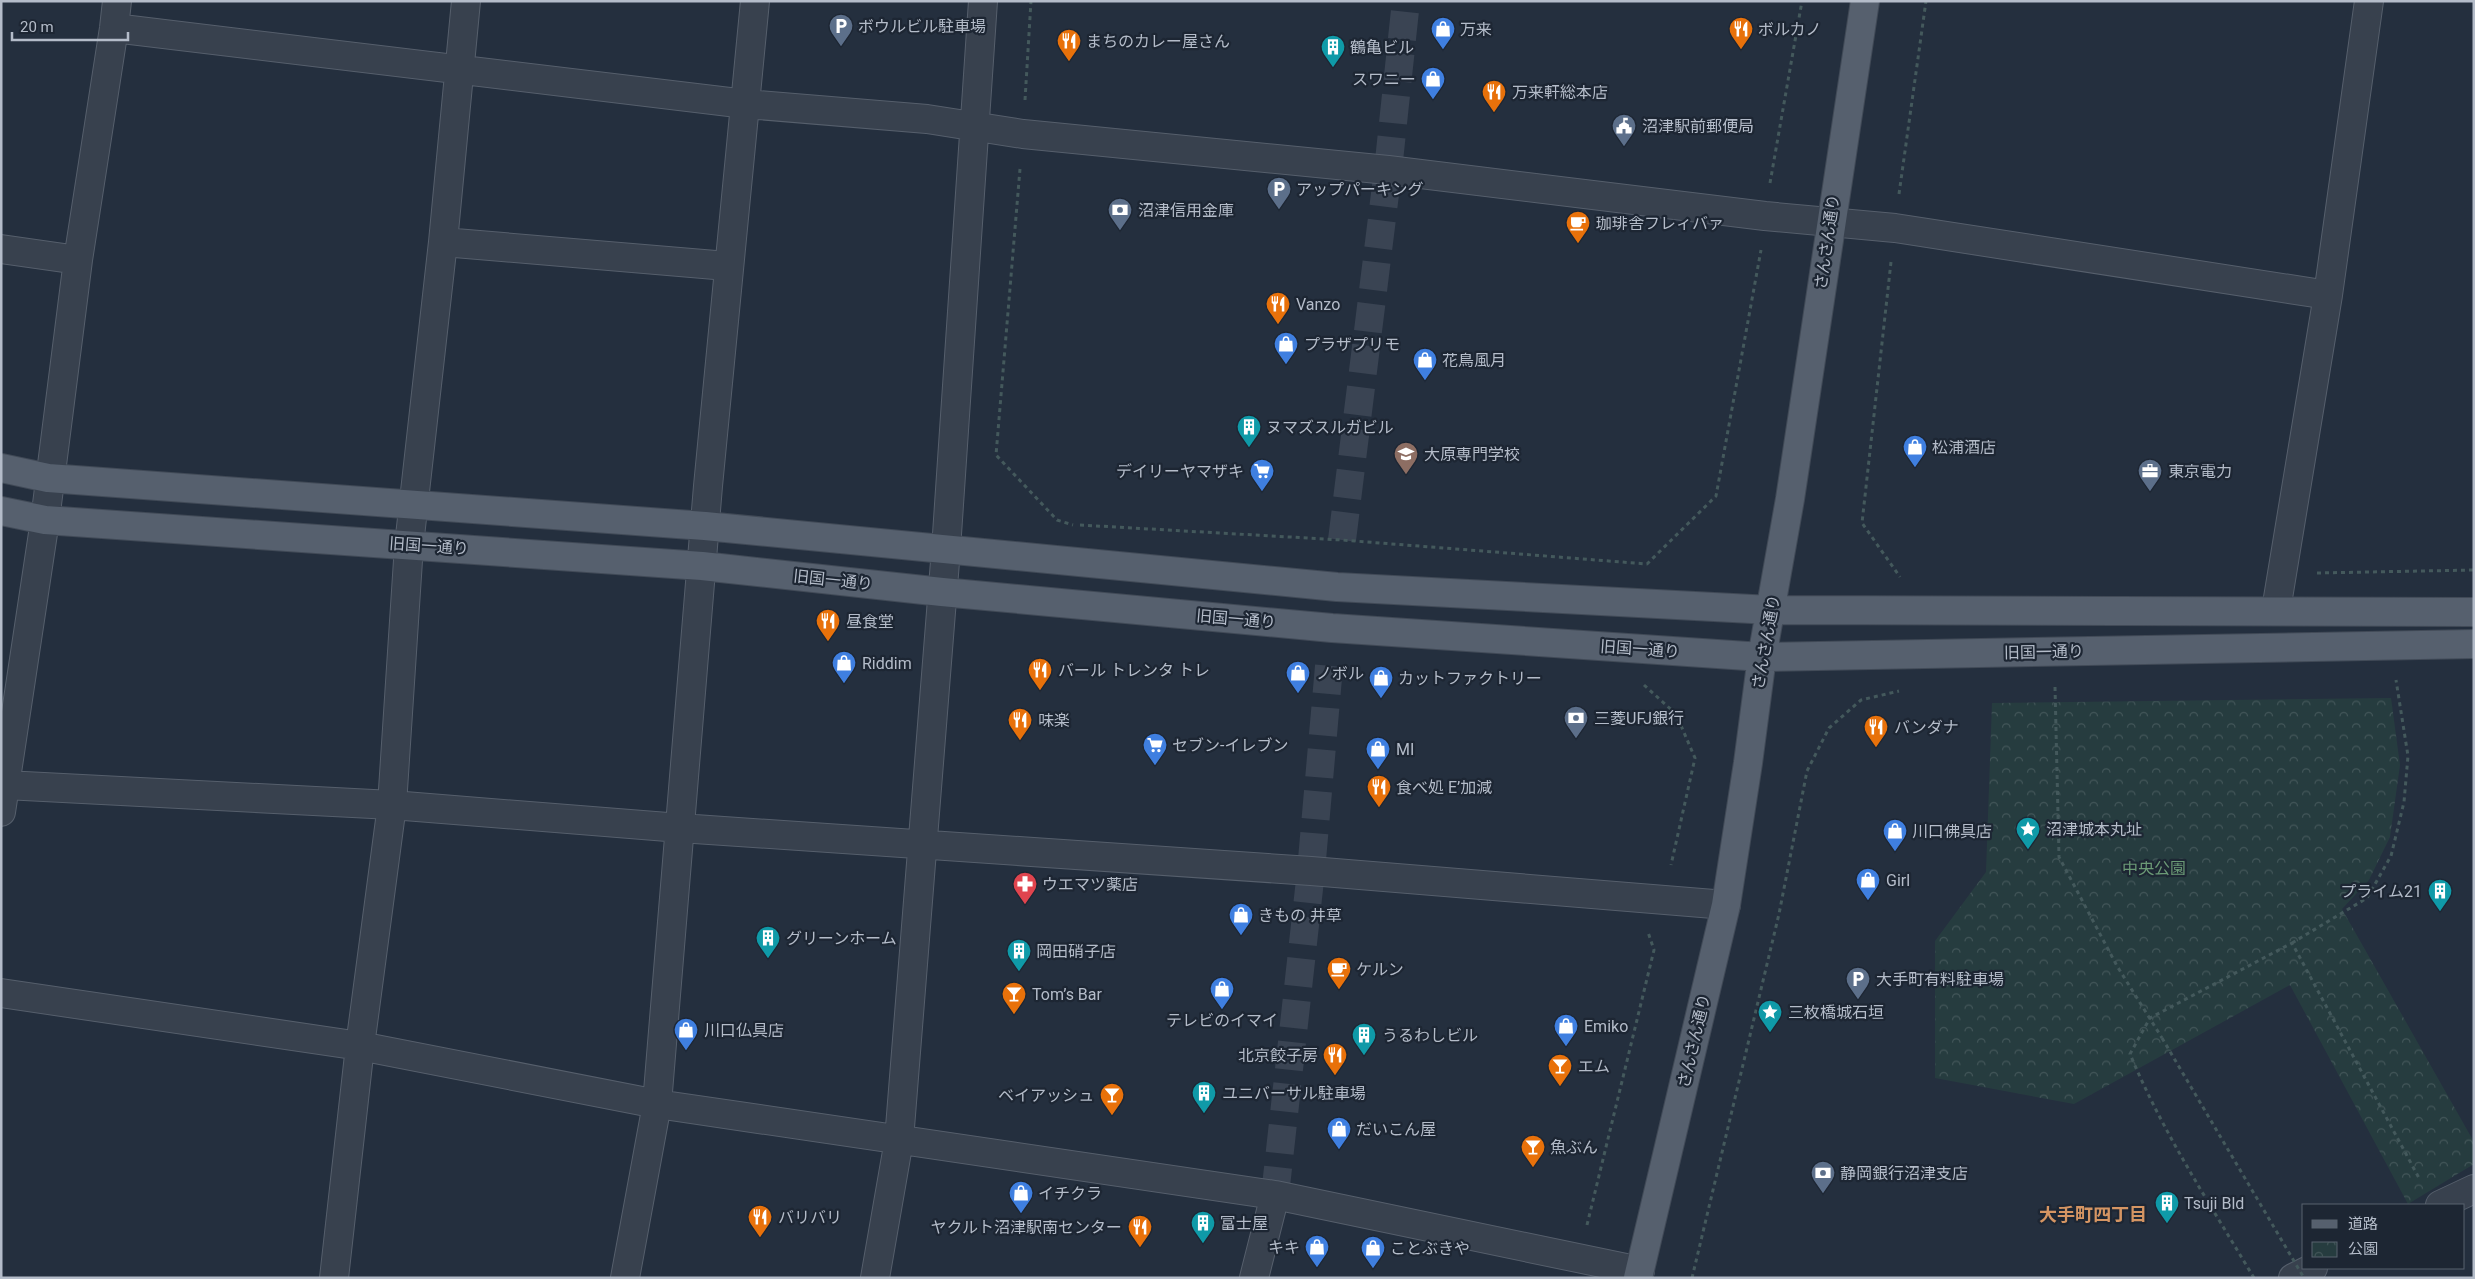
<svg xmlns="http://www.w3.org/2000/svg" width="2475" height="1279" font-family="Roboto,'Noto Sans JP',sans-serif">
<defs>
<pattern id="park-crowns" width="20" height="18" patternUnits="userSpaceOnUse" patternTransform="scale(1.25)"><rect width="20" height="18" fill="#263c3f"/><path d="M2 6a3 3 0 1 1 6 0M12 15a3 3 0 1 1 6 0" fill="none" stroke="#435659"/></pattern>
</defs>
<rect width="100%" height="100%" fill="#242f3e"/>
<path fill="url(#park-crowns)" d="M2391,698L2400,765L2390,837L2369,880L2342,909L2474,1142V1164L2408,1204L2290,985L2074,1104L1935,1078V941L1986,872L1992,703Z"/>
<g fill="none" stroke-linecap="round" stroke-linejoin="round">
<path stroke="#3a4453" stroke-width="28" stroke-dasharray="28 14" stroke-linecap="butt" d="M1342,540L1388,170L1406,1
M1275,1195L1311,871L1330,655"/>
<defs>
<path id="minor" d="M114,28L746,104L927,119L1023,134L1388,170L1765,216L1895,228L2328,295
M443,242L727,266
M1,249L78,260
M2276,610L2328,295L2369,1
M5,785L392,805L680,828L1311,871L1726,905
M1,812L45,520L78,260L114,28L117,1
M1,993L360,1046L657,1104L1275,1195L1640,1271
M2440,1205L2474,1189
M334,1278L360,1046L392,805L409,545L443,242L466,1
M625,1278L657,1104L708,486L755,1
M875,1278L899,1140L946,549L983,1
M1254,1278L1275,1195
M2293,1278L2313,1268"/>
<path id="major" d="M1,468L48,478L705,526L1337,587L1771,610L2474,612
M1,511L45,520L702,566L942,592L1332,628L1762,657L2474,644
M1638,1278L1726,905L1748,763L1762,657L1790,499L1865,1"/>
</defs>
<use href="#minor" stroke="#565f6c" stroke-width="30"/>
<use href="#major" stroke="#414a57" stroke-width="30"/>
<path stroke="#44595c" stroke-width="3" stroke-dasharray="4 4" stroke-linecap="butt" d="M1025,100L1031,1
M1020,169L996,455L1057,520L1073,525
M1770,183L1802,1
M1899,194L1926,1
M1891,262L1862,523L1900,577
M1080,525L1342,540L1647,564L1716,496L1761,250
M2317,573L2474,570
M1644,685L1676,714L1695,758L1671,865
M2055,687L2059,857L2117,966L2162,1038
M2292,943L2367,898L2391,856L2404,802L2408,756L2396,680
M1587,1225L1654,950L1648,932
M1692,1278L1779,914L1807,771L1829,728L1861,700L1899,691
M2254,1278C2210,1204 2163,1133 2130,1054L2150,1018L2292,943L2419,1178"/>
<use href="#minor" stroke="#38414e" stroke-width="28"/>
<use href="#major" stroke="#56606e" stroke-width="28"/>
<path stroke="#44595c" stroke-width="3" stroke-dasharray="4 4" stroke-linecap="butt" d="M2162,1038L2304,1278"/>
</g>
<defs>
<symbol id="parking-pin" viewBox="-11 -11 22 30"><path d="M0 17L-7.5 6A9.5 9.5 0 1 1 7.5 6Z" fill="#5c6f8a" stroke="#1d2633"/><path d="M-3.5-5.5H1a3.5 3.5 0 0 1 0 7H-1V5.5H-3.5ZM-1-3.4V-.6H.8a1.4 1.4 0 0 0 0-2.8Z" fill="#fff"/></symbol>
<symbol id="shop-pin" viewBox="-11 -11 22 30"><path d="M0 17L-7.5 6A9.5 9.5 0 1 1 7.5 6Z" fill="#3f7fe0" stroke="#1d2633"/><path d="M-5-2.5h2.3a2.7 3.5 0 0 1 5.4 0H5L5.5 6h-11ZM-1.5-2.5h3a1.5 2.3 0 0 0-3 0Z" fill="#fff"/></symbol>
<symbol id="restaurant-pin" viewBox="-11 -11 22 30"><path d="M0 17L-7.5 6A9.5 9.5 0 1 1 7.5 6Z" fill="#e8710a" stroke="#1d2633"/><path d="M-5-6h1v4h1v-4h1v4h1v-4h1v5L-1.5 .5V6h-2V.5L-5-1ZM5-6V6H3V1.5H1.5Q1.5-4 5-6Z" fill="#fff"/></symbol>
<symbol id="building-pin" viewBox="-11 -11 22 30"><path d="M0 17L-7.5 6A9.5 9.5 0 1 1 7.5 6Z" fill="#0f9aa8" stroke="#1d2633"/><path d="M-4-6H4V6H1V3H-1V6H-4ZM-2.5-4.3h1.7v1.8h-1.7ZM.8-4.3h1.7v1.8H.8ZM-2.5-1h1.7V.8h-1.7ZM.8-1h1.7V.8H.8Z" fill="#fff"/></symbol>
<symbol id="civic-pin" viewBox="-11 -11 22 30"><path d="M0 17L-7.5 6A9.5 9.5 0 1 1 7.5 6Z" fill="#5c6f8a" stroke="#1d2633"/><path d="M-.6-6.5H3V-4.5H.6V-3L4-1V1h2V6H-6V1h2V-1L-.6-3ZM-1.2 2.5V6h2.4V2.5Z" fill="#fff"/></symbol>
<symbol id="bank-pin" viewBox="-11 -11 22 30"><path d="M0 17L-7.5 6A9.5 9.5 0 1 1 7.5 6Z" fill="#5c6f8a" stroke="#1d2633"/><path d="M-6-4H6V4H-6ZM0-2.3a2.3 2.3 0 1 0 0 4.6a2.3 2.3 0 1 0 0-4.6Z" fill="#fff"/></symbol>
<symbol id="cafe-pin" viewBox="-11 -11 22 30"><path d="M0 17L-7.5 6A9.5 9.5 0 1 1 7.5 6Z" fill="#e8710a" stroke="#1d2633"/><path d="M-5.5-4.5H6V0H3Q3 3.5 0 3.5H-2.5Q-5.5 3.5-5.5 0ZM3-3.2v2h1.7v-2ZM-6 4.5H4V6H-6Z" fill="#fff"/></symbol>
<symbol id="university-pin" viewBox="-11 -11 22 30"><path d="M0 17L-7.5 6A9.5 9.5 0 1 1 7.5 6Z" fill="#8d6e63" stroke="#1d2633"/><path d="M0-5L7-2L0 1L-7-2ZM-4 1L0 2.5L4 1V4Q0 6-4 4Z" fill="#fff"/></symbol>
<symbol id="supermarket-pin" viewBox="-11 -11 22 30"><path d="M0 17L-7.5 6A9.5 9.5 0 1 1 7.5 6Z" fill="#3f7fe0" stroke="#1d2633"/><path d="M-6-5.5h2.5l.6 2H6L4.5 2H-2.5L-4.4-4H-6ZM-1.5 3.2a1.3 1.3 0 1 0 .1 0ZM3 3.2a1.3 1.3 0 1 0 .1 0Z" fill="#fff"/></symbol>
<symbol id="office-pin" viewBox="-11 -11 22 30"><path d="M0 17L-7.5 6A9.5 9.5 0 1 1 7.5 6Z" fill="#5c6f8a" stroke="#1d2633"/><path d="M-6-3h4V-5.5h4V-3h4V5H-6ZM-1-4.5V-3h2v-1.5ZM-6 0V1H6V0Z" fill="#fff"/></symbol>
<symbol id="sight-pin" viewBox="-11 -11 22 30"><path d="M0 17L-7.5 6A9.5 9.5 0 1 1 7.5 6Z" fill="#0f9aa8" stroke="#1d2633"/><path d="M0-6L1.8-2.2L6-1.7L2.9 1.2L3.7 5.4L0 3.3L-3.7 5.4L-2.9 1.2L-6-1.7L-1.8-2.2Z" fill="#fff"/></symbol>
<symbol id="pharmacy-pin" viewBox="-11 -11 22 30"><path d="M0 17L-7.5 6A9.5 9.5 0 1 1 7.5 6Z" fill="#e0444e" stroke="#1d2633"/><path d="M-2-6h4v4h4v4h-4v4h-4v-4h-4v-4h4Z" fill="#fff"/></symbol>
<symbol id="bar-pin" viewBox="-11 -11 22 30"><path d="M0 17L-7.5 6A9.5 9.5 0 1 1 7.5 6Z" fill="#e8710a" stroke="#1d2633"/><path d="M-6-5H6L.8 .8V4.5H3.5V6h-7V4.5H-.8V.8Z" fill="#fff"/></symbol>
</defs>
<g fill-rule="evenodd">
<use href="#parking-pin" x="827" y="12" width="28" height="38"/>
<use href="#shop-pin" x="1429" y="15" width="28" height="38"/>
<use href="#restaurant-pin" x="1727" y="15" width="28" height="38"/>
<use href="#restaurant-pin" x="1055" y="27" width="28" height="38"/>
<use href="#building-pin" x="1319" y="33" width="28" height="38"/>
<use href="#shop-pin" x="1419" y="65" width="28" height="38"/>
<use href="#restaurant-pin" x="1480" y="78" width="28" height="38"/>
<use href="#civic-pin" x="1610" y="112" width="28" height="38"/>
<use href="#parking-pin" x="1265" y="175" width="28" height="38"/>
<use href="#bank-pin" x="1106" y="196" width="28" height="38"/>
<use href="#cafe-pin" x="1564" y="209" width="28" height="38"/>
<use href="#restaurant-pin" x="1264" y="290" width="28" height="38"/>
<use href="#shop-pin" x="1272" y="330" width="28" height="38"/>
<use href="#shop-pin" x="1411" y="346" width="28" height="38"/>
<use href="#building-pin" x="1235" y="413" width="28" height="38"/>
<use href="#shop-pin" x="1901" y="433" width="28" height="38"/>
<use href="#university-pin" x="1392" y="440" width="28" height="38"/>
<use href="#supermarket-pin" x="1248" y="457" width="28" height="38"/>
<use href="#office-pin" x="2136" y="457" width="28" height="38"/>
<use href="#restaurant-pin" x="814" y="607" width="28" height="38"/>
<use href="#shop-pin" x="830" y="649" width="28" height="38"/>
<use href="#restaurant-pin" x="1026" y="656" width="28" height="38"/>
<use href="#shop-pin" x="1284" y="659" width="28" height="38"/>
<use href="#shop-pin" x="1367" y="664" width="28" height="38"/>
<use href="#bank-pin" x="1562" y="704" width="28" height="38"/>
<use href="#restaurant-pin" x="1006" y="706" width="28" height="38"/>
<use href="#restaurant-pin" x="1862" y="713" width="28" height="38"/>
<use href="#supermarket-pin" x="1141" y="731" width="28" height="38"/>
<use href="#shop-pin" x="1364" y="735" width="28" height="38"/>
<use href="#restaurant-pin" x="1365" y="773" width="28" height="38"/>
<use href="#sight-pin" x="2014" y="815" width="28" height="38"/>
<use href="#shop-pin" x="1881" y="817" width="28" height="38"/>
<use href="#shop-pin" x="1854" y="866" width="28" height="38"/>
<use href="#pharmacy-pin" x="1011" y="870" width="28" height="38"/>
<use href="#building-pin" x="2426" y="877" width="28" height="38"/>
<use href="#shop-pin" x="1227" y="901" width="28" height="38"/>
<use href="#building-pin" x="754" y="924" width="28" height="38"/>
<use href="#building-pin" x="1005" y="937" width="28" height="38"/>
<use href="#cafe-pin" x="1325" y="955" width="28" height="38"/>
<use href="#parking-pin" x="1844" y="965" width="28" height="38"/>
<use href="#shop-pin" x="1208" y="975" width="28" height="38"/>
<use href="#bar-pin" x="1000" y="980" width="28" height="38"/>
<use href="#sight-pin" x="1756" y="998" width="28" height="38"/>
<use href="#shop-pin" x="1552" y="1012" width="28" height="38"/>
<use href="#shop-pin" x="672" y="1016" width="28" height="38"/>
<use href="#building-pin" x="1350" y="1021" width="28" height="38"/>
<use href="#restaurant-pin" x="1321" y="1041" width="28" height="38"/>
<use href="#bar-pin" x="1546" y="1052" width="28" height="38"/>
<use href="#building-pin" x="1190" y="1079" width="28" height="38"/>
<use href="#bar-pin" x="1098" y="1081" width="28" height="38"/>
<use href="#shop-pin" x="1325" y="1115" width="28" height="38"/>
<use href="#bar-pin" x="1519" y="1133" width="28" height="38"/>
<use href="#bank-pin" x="1809" y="1159" width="28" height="38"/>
<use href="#shop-pin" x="1007" y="1179" width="28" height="38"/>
<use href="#building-pin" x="2153" y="1189" width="28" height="38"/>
<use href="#restaurant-pin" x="746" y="1203" width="28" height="38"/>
<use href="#building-pin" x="1189" y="1209" width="28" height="38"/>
<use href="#restaurant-pin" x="1126" y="1213" width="28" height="38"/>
<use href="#shop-pin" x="1303" y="1233" width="28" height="38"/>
<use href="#shop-pin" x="1359" y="1234" width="28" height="38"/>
</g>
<g text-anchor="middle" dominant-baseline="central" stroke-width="4.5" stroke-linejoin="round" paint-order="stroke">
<g font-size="16" fill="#b4bcc9" stroke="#1d2633" text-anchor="start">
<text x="858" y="26">ボウルビル駐車場</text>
<text x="1460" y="29">万来</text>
<text x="1758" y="29">ボルカノ</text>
<text x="1086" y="41">まちのカレー屋さん</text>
<text x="1350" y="47">鶴亀ビル</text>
<text x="1416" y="79" text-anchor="end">スワニー</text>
<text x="1512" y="92">万来軒総本店</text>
<text x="1642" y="126">沼津駅前郵便局</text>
<text x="1296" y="189">アップパーキング</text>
<text x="1138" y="210">沼津信用金庫</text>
<text x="1596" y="223">珈琲舎フレィバァ</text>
<text x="1296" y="304">Vanzo</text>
<text x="1304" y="344">プラザプリモ</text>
<text x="1442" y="360">花鳥風月</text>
<text x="1266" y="427">ヌマズスルガビル</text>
<text x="1932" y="447">松浦酒店</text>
<text x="1424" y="454">大原専門学校</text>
<text x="1244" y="471" text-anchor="end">デイリーヤマザキ</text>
<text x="2168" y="471">東京電力</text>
<text x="846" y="621">昼食堂</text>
<text x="862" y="663">Riddim</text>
<text x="1058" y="670">バール トレンタ トレ</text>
<text x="1316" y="673">ノボル</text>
<text x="1398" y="678">カットファクトリー</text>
<text x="1594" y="718">三菱UFJ銀行</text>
<text x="1038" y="720">味楽</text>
<text x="1894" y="727">バンダナ</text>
<text x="1172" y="745">セブン-イレブン</text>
<text x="1396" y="749">MI</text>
<text x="1396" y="787">食べ処 E’加減</text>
<text x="2046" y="829">沼津城本丸址</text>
<text x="1912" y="831">川口佛具店</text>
<text x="1886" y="880">Girl</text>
<text x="1042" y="884">ウエマツ薬店</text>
<text x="2422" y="891" text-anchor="end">プライム21</text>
<text x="1258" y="915">きもの 井草</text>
<text x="786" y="938">グリーンホーム</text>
<text x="1036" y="951">岡田硝子店</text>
<text x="1356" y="969">ケルン</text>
<text x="1876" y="979">大手町有料駐車場</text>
<text x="1032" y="994">Tom’s Bar</text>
<text x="1788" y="1012">三枚橋城石垣</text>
<text x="1222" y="1020" text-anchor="middle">テレビのイマイ</text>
<text x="1584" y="1026">Emiko</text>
<text x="704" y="1030">川口仏具店</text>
<text x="1382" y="1035">うるわしビル</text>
<text x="1318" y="1055" text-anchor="end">北京餃子房</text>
<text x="1578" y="1066">エム</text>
<text x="1222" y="1093">ユニバーサル駐車場</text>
<text x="1094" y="1095" text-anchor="end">ベイアッシュ</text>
<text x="1356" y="1129">だいこん屋</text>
<text x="1550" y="1147">魚ぶん</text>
<text x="1840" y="1173">静岡銀行沼津支店</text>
<text x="1038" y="1193">イチクラ</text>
<text x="2184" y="1203">Tsuji Bld</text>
<text x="778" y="1217">バリバリ</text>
<text x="1220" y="1223">富士屋</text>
<text x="1122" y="1227" text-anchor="end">ヤクルト沼津駅南センター</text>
<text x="1300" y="1247" text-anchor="end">キキ</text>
<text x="1390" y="1248">ことぶきや</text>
</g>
<g font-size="16" fill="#b4bcc9" stroke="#1d2633">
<text transform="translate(1827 242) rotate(-82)">さんさん通り</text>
<text transform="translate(429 546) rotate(4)">旧国一通り</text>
<text transform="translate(833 580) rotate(6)">旧国一通り</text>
<text transform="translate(1236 619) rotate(5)">旧国一通り</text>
<text transform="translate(1766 642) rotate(-80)">さんさん通り</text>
<text transform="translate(1640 649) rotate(4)">旧国一通り</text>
<text transform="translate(2044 652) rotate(-1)">旧国一通り</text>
<text transform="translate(1694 1041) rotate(-77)">さんさん通り</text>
</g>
<g font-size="16" fill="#6b9a76" stroke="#1d2633">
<text x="2154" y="868">中央公園</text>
</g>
<g font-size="18" font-weight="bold" fill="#d59563" stroke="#1d2633">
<text x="2093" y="1214">大手町四丁目</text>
</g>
</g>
<rect width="2475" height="1279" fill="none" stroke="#b4bcc9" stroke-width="5"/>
<rect x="2302" y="1204" width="162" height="65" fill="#1d2633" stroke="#59626f"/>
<rect x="2312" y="1220" width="25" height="8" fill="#56606e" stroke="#59626f"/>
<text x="2348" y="1229" font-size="15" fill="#b4bcc9">道路</text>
<rect x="2312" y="1242" width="25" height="15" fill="url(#park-crowns)" stroke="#59626f"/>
<text x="2348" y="1254" font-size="15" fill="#b4bcc9">公園</text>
<path d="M12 32v8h116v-8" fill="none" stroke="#b4bcc9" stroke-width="2.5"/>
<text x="20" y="32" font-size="15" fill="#b4bcc9" stroke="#1d2633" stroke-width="4" paint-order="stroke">20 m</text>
</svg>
